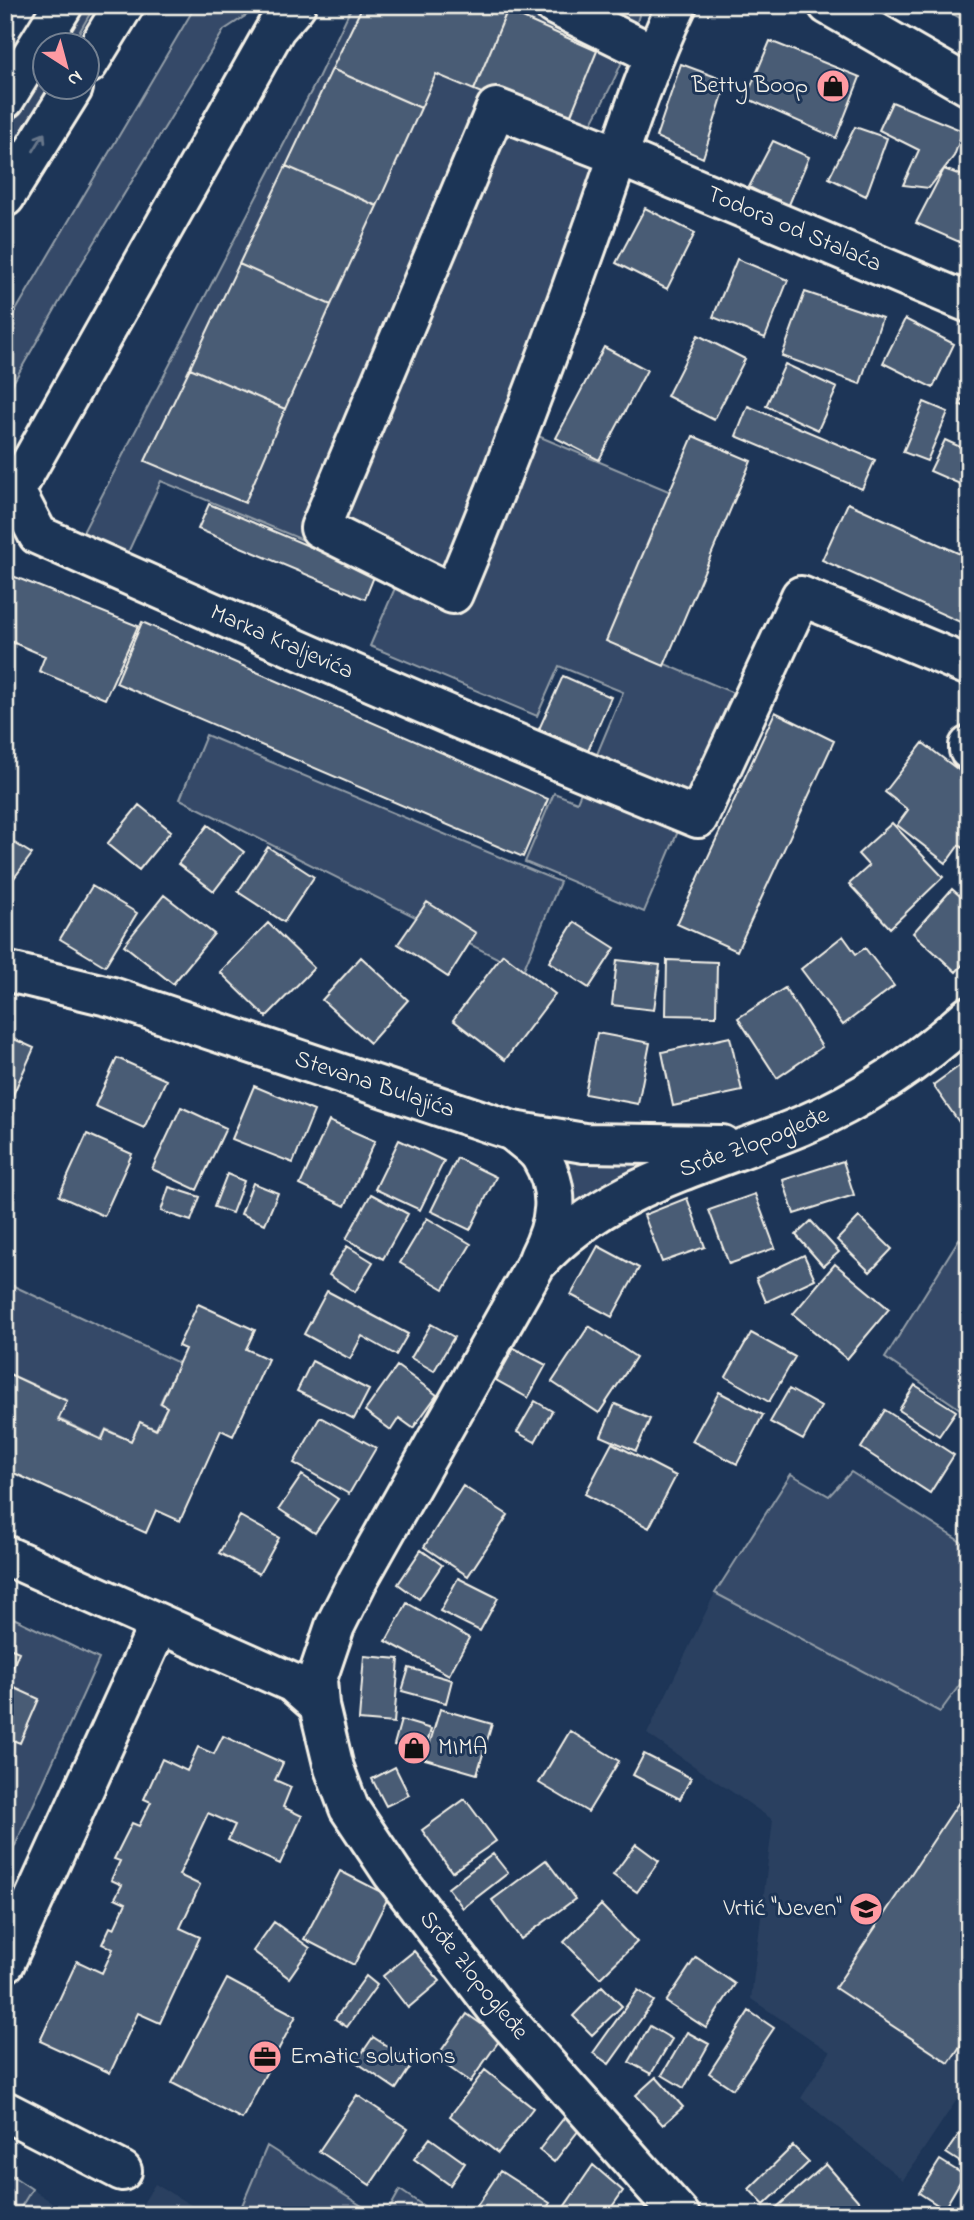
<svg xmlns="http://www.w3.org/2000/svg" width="974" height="2220" font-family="'Indie Flower',sans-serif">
<rect width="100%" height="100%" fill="#1d3557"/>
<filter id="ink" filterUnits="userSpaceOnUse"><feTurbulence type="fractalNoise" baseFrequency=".0143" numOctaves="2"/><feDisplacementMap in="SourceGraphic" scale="14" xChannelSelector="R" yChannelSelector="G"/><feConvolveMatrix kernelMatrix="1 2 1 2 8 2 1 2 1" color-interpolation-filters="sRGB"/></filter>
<g filter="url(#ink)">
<path fill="#2a4060" d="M715,1593L939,1712L969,1672V2092L964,2089L903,2180L801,2098L830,2052L751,1999L773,1820L647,1734Z
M155,2184L208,2215H136Z
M32,2189L71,2215H16Z"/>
<path fill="#354a67" stroke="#949ea8" stroke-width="2" d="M82,5H95L72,45L57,46Z
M196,5H262L224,30L73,278L5,397V329Z
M347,5H642C629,53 608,94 584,137L490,102L305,541L161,481L125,559L80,538L317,80L351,8Z
M937,5H969V23Z
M45,64L48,88L5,162V130Z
M497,116L613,160L445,603L317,544Z
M531,433L671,492L608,640L736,694L644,912L525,862L554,793L577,802L623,692L559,666L537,716L370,646L395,588L454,612Z
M206,735L560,882L523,971L180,799Z
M567,1159L644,1161L648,1170L575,1206L570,1200L573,1184Z
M959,1239L969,1246V1415L885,1358Z
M5,1282L179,1363L160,1403L167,1407L156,1429L140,1422L131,1441L106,1429L101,1439L59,1419L67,1400L5,1372Z
M851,1472L969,1547V1672L940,1712L715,1593L791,1474L829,1496Z
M5,1614L99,1659L5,1868Z
M267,2146L376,2215H238Z
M5,2171L32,2189L16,2215H5Z
M400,2190L437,2215H386Z"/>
<path fill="#485b74" stroke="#f4f1e8" stroke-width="2" d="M363,5H494L507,11L474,90L436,74L421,108L332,69Z
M507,11L597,51L566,127L474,90Z
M770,41L860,77L836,138L746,98Z
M681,64L727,81L703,158L656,137Z
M332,69L421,108L377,206L286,166Z
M892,102L963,131L954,156L929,188L903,185L919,150L879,130Z
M855,127L887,138L866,196L829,178Z
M773,141L809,157L788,207L749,187Z
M286,166L377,206L331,305L239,264Z
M944,169L969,178V232L964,244L916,223Z
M645,208L695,233L667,289L616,263Z
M737,259L788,280L765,338L713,317Z
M239,264L331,305L285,409L190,368Z
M805,292L882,318L860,384L782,356Z
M905,319L954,344L933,388L883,363Z
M698,335L745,359L714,420L667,396Z
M604,347L647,370L599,460L556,438Z
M785,364L837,388L818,430L766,406Z
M190,368L285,409L245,503L145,461Z
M969,380V407L960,405Z
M924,402L948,412L927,461L903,452Z
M748,406L875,460L862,489L736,436Z
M693,436L751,461L664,666L606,641Z
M945,440L969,451V488L930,471Z
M848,503L969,558V626L822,560Z
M209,504L375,574L365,599L198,529Z
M5,573L138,626L105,699L39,671L45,656L5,639Z
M142,622L548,799L523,857L116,683Z
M563,676L611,697L588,751L539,729Z
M775,712L834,741L737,951L677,924Z
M923,743L969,778V852L959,845L946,863L897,825L908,810L885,792Z
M139,805L171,831L139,870L107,844Z
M892,823L943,877L890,928L849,884L869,866L858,854Z
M208,825L244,852L214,891L178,864Z
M5,837L32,854L5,890Z
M268,847L314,877L284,922L238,892Z
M92,886L137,913L105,966L60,939Z
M952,889L969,904V958L956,972L913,933Z
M164,895L214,934L173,984L124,945Z
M427,902L476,933L448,977L398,944Z
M574,922L615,948L589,988L549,962Z
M268,923L314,968L266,1017L220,972Z
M843,936L856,954L865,948L894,986L843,1025L801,969Z
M503,954L555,994L505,1060L453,1020Z
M361,957L408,1000L370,1043L322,1000Z
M617,960L660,965L654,1010L612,1005Z
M667,960L717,962L716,1016L666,1015Z
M785,988L822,1047L777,1078L738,1018Z
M597,1033L650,1043L638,1104L585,1094Z
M5,1035L34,1048L12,1097L5,1094Z
M730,1037L742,1091L673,1106L662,1052Z
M117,1058L166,1080L144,1128L95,1106Z
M969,1059V1120L961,1125L933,1085Z
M254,1086L314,1111L293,1163L232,1139Z
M181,1107L226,1128L197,1190L152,1169Z
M329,1121L375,1141L345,1206L300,1185Z
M87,1134L132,1154L104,1216L59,1196Z
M399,1140L444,1161L420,1210L375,1189Z
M457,1158L496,1177L470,1230L431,1211Z
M843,1161L854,1195L794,1214L783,1180Z
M227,1174L244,1181L232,1213L214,1207Z
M253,1183L278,1193L265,1224L241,1214Z
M169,1187L200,1197L191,1221L161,1211Z
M371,1194L408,1214L383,1259L346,1239Z
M755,1194L775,1248L729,1264L709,1210Z
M687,1198L705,1247L662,1262L644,1215Z
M859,1217L892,1249L870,1272L837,1240Z
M427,1218L471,1244L444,1289L400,1263Z
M811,1221L839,1252L823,1266L796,1235Z
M347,1246L373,1262L355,1292L329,1275Z
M598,1246L639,1268L612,1317L571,1295Z
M804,1255L815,1279L766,1302L756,1278Z
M835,1264L889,1309L847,1359L793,1314Z
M327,1291L408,1334L396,1355L362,1336L350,1359L304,1334Z
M198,1304L255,1330L246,1349L268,1359L233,1436L221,1430L180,1521L156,1510L146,1533L5,1469V1372L67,1401L58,1420L102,1440L106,1430L131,1441L140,1422L156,1430L167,1407L161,1403L185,1349L178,1346Z
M431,1324L454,1337L434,1371L411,1358Z
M589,1326L636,1357L599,1413L552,1382Z
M751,1333L795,1357L769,1402L726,1377Z
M514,1348L546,1365L528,1398L496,1380Z
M312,1361L369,1390L354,1419L297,1391Z
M397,1366L437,1395L413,1428L399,1418L391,1430L365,1411Z
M915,1385L956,1411L939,1436L899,1410Z
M789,1389L821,1407L803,1440L770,1422Z
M719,1392L763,1415L737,1464L692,1441Z
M535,1401L552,1411L535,1442L517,1432Z
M615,1404L650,1419L636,1451L601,1436Z
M885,1410L954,1455L930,1493L861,1448Z
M320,1417L376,1448L349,1494L294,1463Z
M612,1443L676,1476L649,1528L585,1494Z
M302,1475L338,1499L315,1533L279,1509Z
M463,1486L508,1515L468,1576L424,1547Z
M240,1516L279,1538L259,1574L219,1553Z
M421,1550L442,1565L419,1599L398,1584Z
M458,1578L498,1598L480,1631L440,1611Z
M407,1603L469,1638L449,1675L386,1641Z
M5,1646L19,1652L6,1684L39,1699L20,1743L5,1737Z
M364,1656L399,1659L394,1723L359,1720Z
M409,1668L452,1680L446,1703L402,1691Z
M440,1709L492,1724L477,1774L425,1759Z
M401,1720L431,1729L424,1754L394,1745Z
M570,1731L619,1761L588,1812L539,1783Z
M223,1736L283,1763L275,1780L291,1787L283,1807L302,1816L280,1864L228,1840L235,1825L208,1813L179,1875L200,1885L180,1928L200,1937L160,2023L138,2013L110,2073L40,2041L77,1961L102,1973L113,1949L102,1944L110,1927L114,1929L126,1903L115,1898L122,1885L111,1880L120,1861L114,1859L132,1823L139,1826L151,1802L144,1799L162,1759L187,1771L198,1747L214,1754Z
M644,1754L691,1778L680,1799L633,1775Z
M395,1767L409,1795L386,1806L372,1779Z
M969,1787V2033L949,2063L835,1988Z
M465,1799L496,1841L452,1872L422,1830Z
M636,1844L659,1861L637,1892L613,1875Z
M493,1854L508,1873L463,1908L448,1888Z
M546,1860L575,1899L521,1939L492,1900Z
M340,1871L389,1896L354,1965L304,1939Z
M601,1905L637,1942L600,1978L564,1942Z
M274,1922L310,1948L289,1978L253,1951Z
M414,1951L440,1981L408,2008L383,1976Z
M696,1957L735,1984L706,2028L666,2002Z
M366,1976L377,1985L347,2027L335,2019Z
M227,1979L296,2016L242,2119L172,2083Z
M602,1986L622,2006L592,2035L573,2016Z
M638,1990L654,2001L609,2064L593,2053Z
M749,2011L774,2028L733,2089L709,2073Z
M467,2014L501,2038L470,2082L436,2058Z
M650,2026L672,2039L651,2074L629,2062Z
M687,2032L709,2044L684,2088L662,2075Z
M373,2037L413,2063L396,2089L356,2062Z
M485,2070L533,2108L498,2153L450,2116Z
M656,2077L683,2107L663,2125L636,2095Z
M357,2095L408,2129L370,2185L319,2151Z
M571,2109L586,2121L554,2162L539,2150Z
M959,2134L969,2140V2168L946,2153Z
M430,2138L465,2163L450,2185L414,2159Z
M793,2146L809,2162L764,2205L749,2189Z
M940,2160L964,2175L944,2209L919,2193Z
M826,2164L860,2203L847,2215H768Z
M593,2165L623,2191L606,2215H569L562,2210Z
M500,2171L550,2203L542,2215L473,2212Z"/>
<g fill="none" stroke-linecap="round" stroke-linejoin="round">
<defs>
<g id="minor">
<path id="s1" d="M296,5L276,28L15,491L38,535C257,632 476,729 698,818L801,596L969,666"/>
<path d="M554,5L653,54"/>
<path id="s2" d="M677,5C640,82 617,163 588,243C546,361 502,478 453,594L320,528L496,108L619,156L969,303"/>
<path d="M828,5L969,86"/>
<path d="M969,746V750"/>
<path id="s3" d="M5,971L112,997L513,1131L584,1143L722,1145"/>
<path d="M513,1131C521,1139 535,1147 541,1157C562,1192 556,1224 539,1257"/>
<path d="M5,1555L293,1683L319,1706"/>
<path d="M5,1963L158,1626"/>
<path d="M5,2111L122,2171"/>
<path id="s4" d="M680,2215L496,2008L393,1874L349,1808L334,1768L319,1706L317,1679L335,1626L358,1580L536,1264C609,1184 705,1166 801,1126C861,1101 921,1060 969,1016"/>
</g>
<path id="major" d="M88,64L124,5
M5,99L63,5
M5,197L73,88"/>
</defs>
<use href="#minor" stroke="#f4f1e8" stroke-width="44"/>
<use href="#major" stroke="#f4f1e8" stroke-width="44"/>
<use href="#minor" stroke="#1d3557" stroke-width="38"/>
<use href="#major" stroke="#1d3557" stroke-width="38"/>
</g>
<defs><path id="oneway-shaft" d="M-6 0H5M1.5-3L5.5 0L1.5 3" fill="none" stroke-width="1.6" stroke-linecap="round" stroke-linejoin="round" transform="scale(1.75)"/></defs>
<use stroke="#68778a" href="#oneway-shaft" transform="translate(39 142) rotate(-58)"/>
</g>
<defs>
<symbol id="shop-disc" viewBox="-11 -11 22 22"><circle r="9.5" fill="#ff9aa2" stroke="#1d3557"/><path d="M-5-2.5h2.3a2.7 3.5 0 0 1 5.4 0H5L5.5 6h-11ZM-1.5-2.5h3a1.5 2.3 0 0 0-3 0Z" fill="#111"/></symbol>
<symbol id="school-disc" viewBox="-11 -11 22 22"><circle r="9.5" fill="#ff9aa2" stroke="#1d3557"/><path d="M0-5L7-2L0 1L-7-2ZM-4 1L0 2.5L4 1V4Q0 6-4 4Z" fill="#111"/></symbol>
<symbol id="office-disc" viewBox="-11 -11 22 22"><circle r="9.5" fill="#ff9aa2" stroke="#1d3557"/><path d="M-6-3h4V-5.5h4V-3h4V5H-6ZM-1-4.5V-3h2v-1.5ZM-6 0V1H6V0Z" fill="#111"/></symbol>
</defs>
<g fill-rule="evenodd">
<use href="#shop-disc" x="814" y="67" width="38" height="38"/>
<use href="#shop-disc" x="395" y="1729" width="38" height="38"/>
<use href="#school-disc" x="847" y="1890" width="38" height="38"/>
<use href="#office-disc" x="246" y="2038" width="38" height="38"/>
</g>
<g text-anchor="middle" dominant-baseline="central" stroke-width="6" stroke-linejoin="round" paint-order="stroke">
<g font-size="24" fill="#f4f1e8" stroke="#1d3557" text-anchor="end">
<text x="808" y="86">Betty Boop</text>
<text x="438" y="1748" text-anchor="start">MIMA</text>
<text x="842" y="1909">Vrtić "Neven"</text>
<text x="290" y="2057" text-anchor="start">Ematic solutions</text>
</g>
<g font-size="24" fill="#f4f1e8" stroke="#1d3557">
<text stroke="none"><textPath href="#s2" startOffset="1556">Todora od Stalaća</textPath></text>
<text stroke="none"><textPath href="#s1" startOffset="878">Marka Kraljevića</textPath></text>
<text stroke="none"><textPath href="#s3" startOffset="387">Stevana Bulajića</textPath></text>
<text stroke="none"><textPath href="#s4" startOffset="1381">Srđe Zlopogleđe</textPath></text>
<text transform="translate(473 1976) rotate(51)">Srđe Zlopogleđe</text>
</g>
</g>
<rect width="974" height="2220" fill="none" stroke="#1d3557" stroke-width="28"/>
<rect x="14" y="14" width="946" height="2192" fill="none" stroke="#f4f1e8" stroke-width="2.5" filter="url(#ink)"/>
<g transform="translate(66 66) rotate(144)"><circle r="33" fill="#1d3557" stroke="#738091" stroke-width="2"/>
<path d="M0-5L12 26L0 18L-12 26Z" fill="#ff9aa2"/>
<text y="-10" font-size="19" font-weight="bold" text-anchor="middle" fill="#f4f1e8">N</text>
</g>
</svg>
